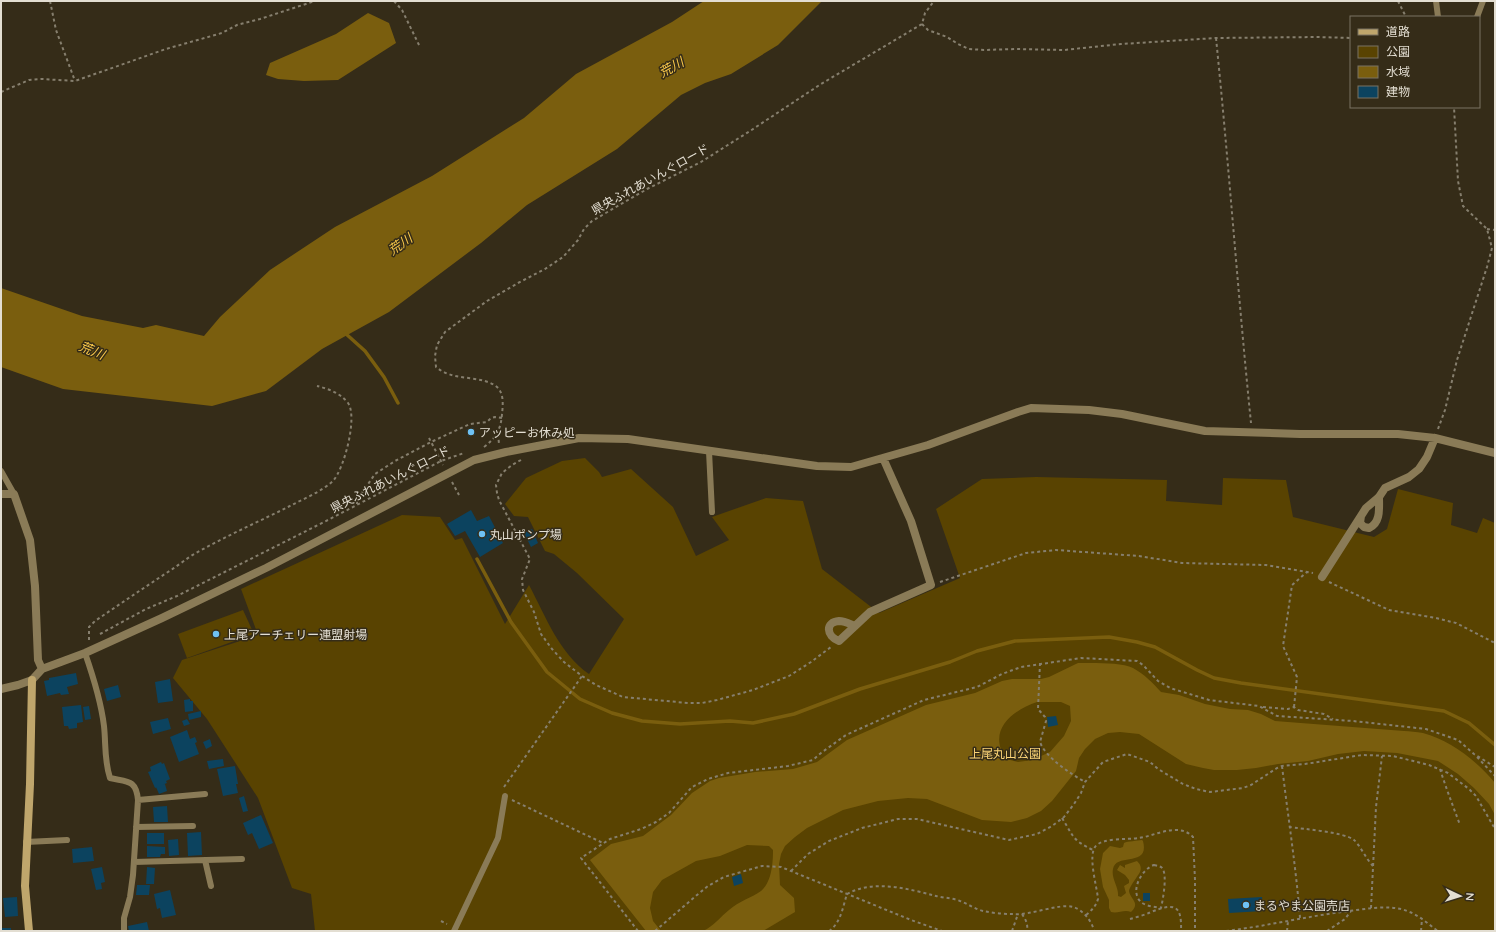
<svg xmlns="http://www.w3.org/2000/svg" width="1496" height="932" font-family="Quicksand,'Noto Sans JP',sans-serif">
<rect width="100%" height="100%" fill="#352c18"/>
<path fill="#594301" d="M585,458L599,472L602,477L631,469L673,507L696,556L729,540L712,517L766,498L803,501L822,569L879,613L960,578L936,509L982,479L1036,477L1167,480L1166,501L1222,505L1223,478L1286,480L1293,517L1374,537L1387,529L1398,489L1453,503L1451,525L1477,533L1483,518L1495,523V931H315L311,894L292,888L258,798L207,719L173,678L182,660L258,635L241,589L402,515L440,517L455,540L462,538L505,624L529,585C546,617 559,653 589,674L624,619L577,573L554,554L545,551L528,517L514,516L505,504L526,478L562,461Z
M243,610L254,634L187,658L178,634Z"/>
<path fill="#7a5e0e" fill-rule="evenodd" d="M704,1H822L778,45L731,74L705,83L681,95L617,149L527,205L481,243L389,312L322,349L266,391L212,406L63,389L1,367V288L82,316L143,328L156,325L204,336L220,317L270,270L335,227L432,176L524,118L576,74L672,22Z
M368,13L389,23L396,43L338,80L304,81L278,79L266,75L270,63L336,34Z
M1078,663C1092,663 1121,662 1133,668C1144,674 1153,683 1161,692L1179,695L1205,704L1230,709L1248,710L1261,714L1275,721L1404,731C1410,731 1416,732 1423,733C1450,740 1477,761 1495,783V815L1489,804L1474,788L1458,774L1438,761L1397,753L1364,751L1338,754L1308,761L1278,764L1256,768L1237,770H1214L1203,768L1186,764L1139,734L1120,732L1108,733L1095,739L1085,749L1079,758L1076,771L1052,801L1041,811L1027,818L1011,822L982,820L927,799L908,798L878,801L843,810L807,828L795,837L785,846L781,854L779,864L780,885L794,898L795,912L763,931H703C714,926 720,917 729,910C739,901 751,898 761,891C772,882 773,862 773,850L769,846L747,845L720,856L696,861L662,880L653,892L650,908L653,921L661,931H646L590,860L611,844L643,836L671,815L692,793L710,781L719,778L755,772L793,769L817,762L847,740L926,705L975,693L1002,681L1012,679H1041L1049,677ZM1037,702H1061L1070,706L1071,721L1064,736L1050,752L1032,760L1018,762L1006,759C987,731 1011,711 1037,702Z
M1142,840L1143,841C1150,868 1116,852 1113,869C1111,879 1119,887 1118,896L1121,897L1126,893L1124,886L1129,883V880L1125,875L1117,870L1120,865L1125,868V865L1137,861C1140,864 1142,867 1140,872C1138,876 1129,887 1129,891C1130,899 1141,903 1131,912C1124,909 1118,914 1111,912L1109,908V900L1103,887L1100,869L1103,853L1110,846L1120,848L1123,847L1124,843C1128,841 1137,841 1142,840Z"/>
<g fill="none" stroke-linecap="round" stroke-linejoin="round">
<path stroke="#7a5e0e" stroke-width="3.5" d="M345,333L365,351L384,377L398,403
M477,559L511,622L547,672L580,699L612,713L642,721L680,724L730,721L753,723L794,714L860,689L950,662L977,651L1015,641L1109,637L1137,642L1155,647L1197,670L1214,678L1241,683L1444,711L1469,723L1495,745"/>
</g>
<path fill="#0c435f" d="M473,427L476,434L469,437L466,430Z
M471,510L477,521L489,516L503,543L480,557L465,531L455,536L447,524Z
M532,529L538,543L531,547L524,533Z
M76,673L78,684L67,687L69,694L61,695L60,693L47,696L44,681L49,680V678Z
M170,679L173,701L158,703L155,682Z
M118,685L121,697L107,701L104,689Z
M190,699V701H193V711L185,712L184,700Z
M81,705L83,722L77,723V728L69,729L68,726H64L62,707Z
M89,706L91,719L85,720L83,707Z
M201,711V717L189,720L188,714Z
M1056,716L1058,725L1048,727L1047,717Z
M168,718L171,729L153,734L150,722Z
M187,719L190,724L184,726L182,721Z
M187,730L190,739L195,737L197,742L195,743L199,754L179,762L170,737Z
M210,739L212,746L206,749L203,742Z
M223,759L224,766L209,769L207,761Z
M161,762L162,764L164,763L170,779L166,781L167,783L155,788L148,772L151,771L150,767Z
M235,766L238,784H236L238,793L223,796L217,769Z
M165,784L167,791L159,794L156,787Z
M244,796L248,811L243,812L239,798Z
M167,806L168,822H154L153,807Z
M261,815L273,843L259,849L252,833L248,835L243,823Z
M201,832L202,855L188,856L187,833Z
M147,833H164V844H147Z
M178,839L179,855L169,856L168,840Z
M147,846L165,847V854H161L160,857H147Z
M92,847L94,861L73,863L72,849Z
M102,867L105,882L101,883L102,889L96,890L91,869Z
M147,867L155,868L154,884H146Z
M741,874L743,883L734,886L732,877Z
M137,885H150L149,895H136Z
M170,890L176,915L162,918L160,908L157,909L154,894Z
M1143,893H1150V901H1143Z
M17,897L18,916L5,917L3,898Z
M1262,897L1263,911L1229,913L1228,899Z
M147,922L149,931H129L128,926Z
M2,928H11V931H2Z"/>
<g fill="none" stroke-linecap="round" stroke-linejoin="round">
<path stroke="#867f6e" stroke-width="2" stroke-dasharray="3 3" stroke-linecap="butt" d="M50,1L56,30L75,81
M394,1L402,10L420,47
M1398,1L1406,17
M922,24L928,30L947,37L958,44L969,49L984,50L1015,49L1064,50L1121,44L1216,38L1318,37L1351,38
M1216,38C1229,166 1238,295 1251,423
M1,92L29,80L42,79L75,81L166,49L222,33L237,25L260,19L315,1
M1487,229L1495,230
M1438,429L1445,410L1457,360L1487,267L1492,248L1487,229L1463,206L1458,181L1454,107
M498,434L499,444
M429,438L443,465
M484,447C496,438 501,429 502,414C503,405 504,393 497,387C484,376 458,380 444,372C441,371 439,369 436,367L435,356L437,345L445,332L487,301L518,283L545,269L563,257L578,240L584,229L592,221L647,189L701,162L750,131L821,84L922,24L925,13L934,1
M521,460L512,465L502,473L496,485L497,493L499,500L530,559L522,579L523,590L534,612L541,634L552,649L564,662L582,676L596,685L623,697L688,703H702L717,700L753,690L789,676L811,662L831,647
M452,482L459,495
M357,504V500L375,474L395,461L431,442L470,424L487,422L491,418L495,417L502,418
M940,582L1026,553L1056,550L1139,556L1182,563L1266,565L1313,573
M1329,582L1389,610L1436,618L1456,623L1495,643
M100,634L146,609L177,596L328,520L441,461L464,453
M89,640V627L95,621C120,604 145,587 171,570C179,565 187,558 196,553C226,536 258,522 288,507C303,499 321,492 333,481C344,469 358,417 348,403C340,393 329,389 317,386
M1040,663L1038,709L1045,717L1046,721L1040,742C1045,757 1071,774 1085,782
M1263,707L1288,709L1294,707L1298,710L1324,714L1333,719
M1294,707L1297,677L1283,646L1292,585L1307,572
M1477,757L1495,776
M1282,766C1288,817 1296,867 1300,918
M1440,769C1446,788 1453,806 1460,825
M504,787L582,676
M512,800L603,843
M1062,818C1074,837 1072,840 1093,850
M1289,827C1303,829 1344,832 1354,840C1360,845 1366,859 1373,866
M1154,865C1158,866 1161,866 1163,869C1167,878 1163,899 1161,908C1155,907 1144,906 1140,901C1130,890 1142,869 1154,865Z
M791,871L808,854L829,841L862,828L898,819H917L1009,840L1037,834L1052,826L1064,817L1074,804L1081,793L1085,782L1103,762L1127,754L1150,762L1158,769L1183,784L1196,789L1210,792L1243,788L1251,785L1277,768L1282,766L1305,764L1362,755L1393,756L1429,765L1448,773L1469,789L1476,796L1495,829
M1371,908L1376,807L1382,756
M1022,914C1026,920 1028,924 1027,931
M1086,915C1092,910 1096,906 1098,899C1097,887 1088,857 1095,847C1102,837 1128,840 1139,838C1152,836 1163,830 1176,830C1183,830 1188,832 1193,837L1195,880V931
M1130,919C1137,917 1145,915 1151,912C1174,903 1182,904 1181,931
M441,921L447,924
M638,931L581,858L610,839L641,829L656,822L669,813L692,787L708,779L728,773L788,766L813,760L821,753L846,735L924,700L977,687L1002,674L1021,667L1081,658L1137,661L1143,665L1158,681L1170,688L1209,700L1259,706L1277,716L1353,721L1426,729L1458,740L1474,754L1495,767
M655,931L697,895L708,886L724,877L762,866L781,867L786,869L911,920L942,931
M829,931C841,923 843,906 847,894C874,879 909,889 936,896C944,898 953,898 960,901C968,904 975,909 983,911C992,913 1003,914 1013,914C1030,916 1058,903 1073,907C1083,910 1092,921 1094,931
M1012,931L1018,914
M1226,931C1267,926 1308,916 1349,911C1367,909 1390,904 1407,911C1419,915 1428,924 1438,931
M1287,931L1288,921
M1327,931L1345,919L1351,911
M1421,931L1422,919"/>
<path stroke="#8a7b57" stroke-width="6" d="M1436,1L1438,17
M1477,17L1483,1
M709,451L712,512
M1,471L14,494
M85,653C93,676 101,701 104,726C106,744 104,760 110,778C127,782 136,779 138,800L133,875L130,897L124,918V931
M138,800L205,794
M136,827L193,826
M26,842L67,840
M205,860L211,886
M134,862L242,859
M454,931L498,838L505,796"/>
<path stroke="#8a7b57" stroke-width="8" d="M1,494H14L30,540L35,586L38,660L42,669
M1361,516L1360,523L1364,527L1369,528C1381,523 1379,508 1379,497
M1322,577L1366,508L1379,497L1385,488L1409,477L1419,469L1427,457L1435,438
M855,626C850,624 845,621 839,621C825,622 826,636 839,641L870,612L931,585L911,521L883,458
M1,689L18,685L32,680L42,669L85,653L162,618L266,568L474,460L506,452L579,438L628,439L817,466L851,467L928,445L1018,412L1031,408L1089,410L1122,414L1205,431L1300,434H1398L1435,438L1495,453"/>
<path stroke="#bfa66c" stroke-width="8" d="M29,931L25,886L30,784L32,680"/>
</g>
<g fill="#6fc2f4" stroke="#352c18" stroke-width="1.5">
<circle cx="471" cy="432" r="4"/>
<circle cx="482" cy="534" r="4"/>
<circle cx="216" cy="634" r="4"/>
<circle cx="1246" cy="905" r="4"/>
</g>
<g text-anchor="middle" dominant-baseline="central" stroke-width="3" stroke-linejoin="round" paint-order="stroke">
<g font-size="12" fill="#e3ded2" stroke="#352c18">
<text transform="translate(650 179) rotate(-29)">県央ふれあいんぐロード</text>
<text transform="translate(390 479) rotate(-27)">県央ふれあいんぐロード</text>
</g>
<g font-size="12" fill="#e3ded2" stroke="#352c18" text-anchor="start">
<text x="479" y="432">アッピーお休み処</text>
<text x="490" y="534">丸山ポンプ場</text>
<text x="224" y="634">上尾アーチェリー連盟射場</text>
<text x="1254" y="905">まるやま公園売店</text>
</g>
<g font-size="12" fill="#fbd476" stroke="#352c18">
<text x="1005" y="753">上尾丸山公園</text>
</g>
<g font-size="13" font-style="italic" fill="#fcca4a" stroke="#352c18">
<text transform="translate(671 67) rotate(-29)">荒川</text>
<text transform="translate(400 244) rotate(-35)">荒川</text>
<text transform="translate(92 350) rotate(22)">荒川</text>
</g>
</g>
<rect width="1496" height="932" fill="none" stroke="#e3ded2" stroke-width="4"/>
<rect x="1350" y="16" width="130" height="92" fill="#352c18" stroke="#7b7362"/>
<rect x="1358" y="29" width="20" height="6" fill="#bfa66c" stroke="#7b7362"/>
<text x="1386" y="36" font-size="12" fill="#e3ded2">道路</text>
<rect x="1358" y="46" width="20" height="12" fill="#594301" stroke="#7b7362"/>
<text x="1386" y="56" font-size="12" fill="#e3ded2">公園</text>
<rect x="1358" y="66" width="20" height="12" fill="#7a5e0e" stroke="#7b7362"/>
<text x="1386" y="76" font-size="12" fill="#e3ded2">水域</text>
<rect x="1358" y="86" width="20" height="12" fill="#0c435f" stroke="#7b7362"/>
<text x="1386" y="96" font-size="12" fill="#e3ded2">建物</text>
<g transform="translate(1460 896) rotate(94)" stroke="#352c18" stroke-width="3" paint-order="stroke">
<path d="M0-3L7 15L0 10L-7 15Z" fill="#e3ded2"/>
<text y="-6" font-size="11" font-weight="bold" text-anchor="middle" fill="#e3ded2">N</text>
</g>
</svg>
